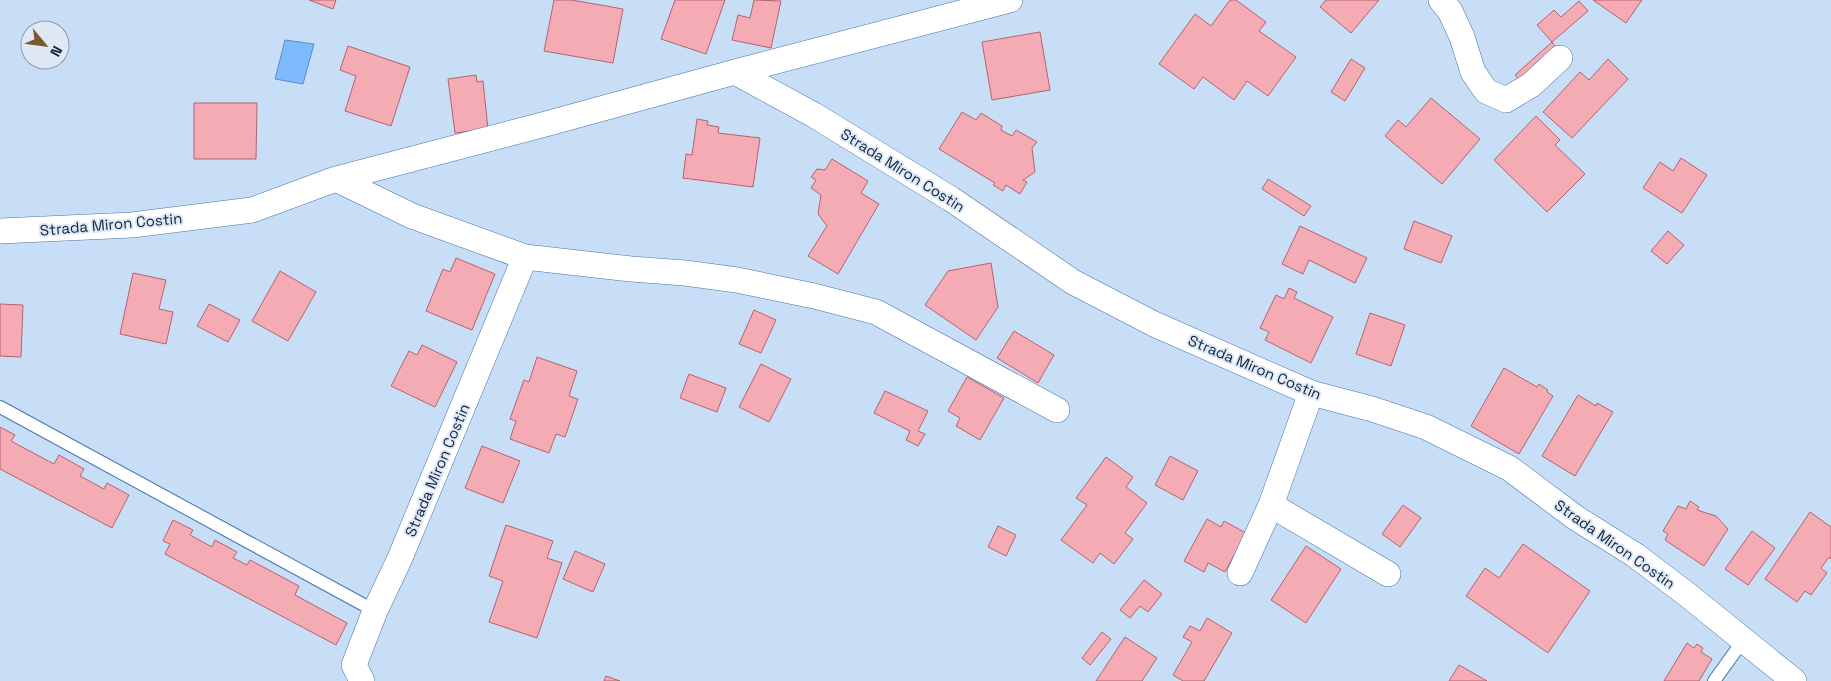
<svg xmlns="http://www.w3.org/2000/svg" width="1831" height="681" font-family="'Space Grotesk',sans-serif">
<rect width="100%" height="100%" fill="#c8ddf6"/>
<path fill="#7ebbfe" stroke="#5d8ec4" d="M285,40L314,44L303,84L275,79Z"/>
<path fill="#f4abb3" stroke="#b3646f" d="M309,0H336L333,9Z
M554,0H572L623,9L613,63L544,51Z
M675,0H725L706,54L661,39Z
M754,0L781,1L771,48L732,40L738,15L750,18Z
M1230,0H1236L1266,22L1259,31L1296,57L1268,96L1247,81L1234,100L1203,77L1194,89L1159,64L1195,14L1211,26Z
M1326,0H1379L1351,33L1320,7Z
M1593,0H1642L1626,23Z
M1579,1L1588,11L1552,42L1537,25L1554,10L1561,17Z
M1040,32L1050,90L992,100L982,42Z
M1552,42L1559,51L1522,83L1515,75Z
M348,46L410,67L391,126L345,111L356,76L340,70Z
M1351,59L1365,68L1345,101L1331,92Z
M1608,59L1628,79L1572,138L1543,112L1580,72L1589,80Z
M476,75L477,82L483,81L488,129L455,133L448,79Z
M1431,98L1480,139L1442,184L1385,136L1398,120L1406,127Z
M194,103H257L256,159H194Z
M962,112L976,120L981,113L1002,126L1001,130L1012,136L1016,130L1037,142L1032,148L1035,172L1023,180L1027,182L1020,194L1006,185L1003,191L993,185L995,183L939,149Z
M1536,116L1560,140L1555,145L1585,174L1547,212L1494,160Z
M697,119L708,121L707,125L719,127L718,133L760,138L753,187L683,178L686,154L692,155Z
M1681,158L1707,175L1682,213L1643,188L1660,162L1673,171Z
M832,159L868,181L861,193L879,204L838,274L808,256L827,226L818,214L821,195L811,188L816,180L811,177L817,169L825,170Z
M1268,179L1311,206L1304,216L1262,189Z
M1414,221L1452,236L1441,263L1404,249Z
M1300,226L1367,258L1355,283L1309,260L1303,274L1282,264Z
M1668,231L1684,245L1667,264L1651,251Z
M456,258L495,274L472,330L426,311L443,269L450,272Z
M991,263L998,307L976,340L925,305L948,271Z
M280,271L316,292L288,341L252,321Z
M133,273L166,280L159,309L173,312L166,344L120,334Z
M1289,288L1297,292L1294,298L1333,317L1311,363L1265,340L1269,332L1260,328L1276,295L1284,299Z
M0,304L23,305L21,357L0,356Z
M209,304L240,320L228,342L197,326Z
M754,310L776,320L761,353L739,344Z
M1370,313L1405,325L1391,366L1356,354Z
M1014,331L1054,355L1038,383L997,358Z
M422,345L457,362L435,407L391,386L409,351L417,355Z
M537,357L577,371L569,396L578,399L565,437L556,434L549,453L510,439L516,421L510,419L524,380L529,382Z
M761,364L791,379L769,422L739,407Z
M1504,368L1537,387L1539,384L1548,390L1547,392L1553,396L1519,454L1471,426Z
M689,374L726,388L717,412L680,398Z
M967,377L1004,398L980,440L956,426L960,418L948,411Z
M885,391L928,411L918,431L925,434L918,446L906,440L910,431L874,413Z
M1578,395L1596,406L1597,403L1613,412L1575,476L1542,456Z
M0,427L15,435L11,441L54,464L59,455L84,469L80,476L104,489L107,483L129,495L112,528L0,469Z
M482,446L520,461L503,503L465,488Z
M1170,456L1198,471L1183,500L1155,485Z
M1106,457L1133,477L1126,487L1147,503L1125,533L1133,539L1114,564L1100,553L1093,563L1061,540L1087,505L1076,498Z
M1690,501L1699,507L1697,510L1716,516L1728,529L1704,566L1665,540L1668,534L1663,531L1678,506L1686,509Z
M1403,505L1421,518L1400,547L1382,534Z
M1810,512L1831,527V559L1829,557L1821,568L1827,573L1811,595L1805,591L1797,602L1765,579Z
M1207,519L1221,527L1224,521L1246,533L1225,572L1208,563L1204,572L1184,561Z
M173,520L193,530L190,535L212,547L215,540L237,552L233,558L247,565L250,560L299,586L295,595L347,623L336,645L165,554L170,544L163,541Z
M506,525L553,541L547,558L562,563L537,638L489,622L503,581L489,576Z
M998,526L1016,535L1006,556L988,547Z
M1752,531L1775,548L1748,585L1725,569Z
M1523,544L1590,591L1548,653L1466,596L1485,568L1499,578Z
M1306,546L1341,569L1306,623L1271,600Z
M575,551L605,564L593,592L563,579Z
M1144,580L1162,594L1148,612L1140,606L1130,618L1120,610Z
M1207,618L1232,633L1204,681H1183L1173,675L1192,642L1183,637L1190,626L1200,631Z
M1102,632L1111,639L1090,665L1082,658Z
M1125,637L1157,658L1142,681H1096Z
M1687,643L1694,648L1697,644L1703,648L1701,652L1712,659L1699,681H1664Z
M1459,665L1487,681H1449Z
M606,676L620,681H604Z"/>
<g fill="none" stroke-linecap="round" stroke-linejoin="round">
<defs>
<path id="lane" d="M0,407L375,611
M1714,681L1737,649L1744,641"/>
<path id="street" d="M1441,0L1450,11L1462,37L1473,72L1486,91L1506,100L1531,85L1560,58
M735,72L814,115L951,199L1073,282L1154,324L1311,393L1372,409L1426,427L1509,468L1576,518L1635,555L1689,596L1794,681
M336,179L412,216L525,257L631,269L685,273L737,280L814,296L876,312L1057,410
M0,231L132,225L252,210L336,179L542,125L735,72L1010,0
M1311,393L1271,505L1388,574
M1240,573L1271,505
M362,681L354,665L375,611L400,558L525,257"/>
</defs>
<use href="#lane" stroke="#4274ab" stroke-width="14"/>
<use href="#street" stroke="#4274ab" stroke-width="26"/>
<use href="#lane" stroke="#fff" stroke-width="12"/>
<use href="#street" stroke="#fff" stroke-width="25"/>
</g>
<g text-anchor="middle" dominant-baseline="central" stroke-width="4" stroke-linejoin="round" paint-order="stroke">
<g font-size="15" fill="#10253c" stroke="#dfe9f6">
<text transform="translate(903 170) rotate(32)">Strada Miron Costin</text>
<text transform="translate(111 224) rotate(-5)">Strada Miron Costin</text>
<text transform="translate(1255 367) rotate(23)">Strada Miron Costin</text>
<text transform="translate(437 470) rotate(-67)">Strada Miron Costin</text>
<text transform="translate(1615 544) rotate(35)">Strada Miron Costin</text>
</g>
</g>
<g transform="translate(45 45) rotate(119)"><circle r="24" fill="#dfe9f6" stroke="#8c9bac"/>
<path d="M0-4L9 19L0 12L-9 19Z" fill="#78582e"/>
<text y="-8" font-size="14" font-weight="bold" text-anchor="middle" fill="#10253c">N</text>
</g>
</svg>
